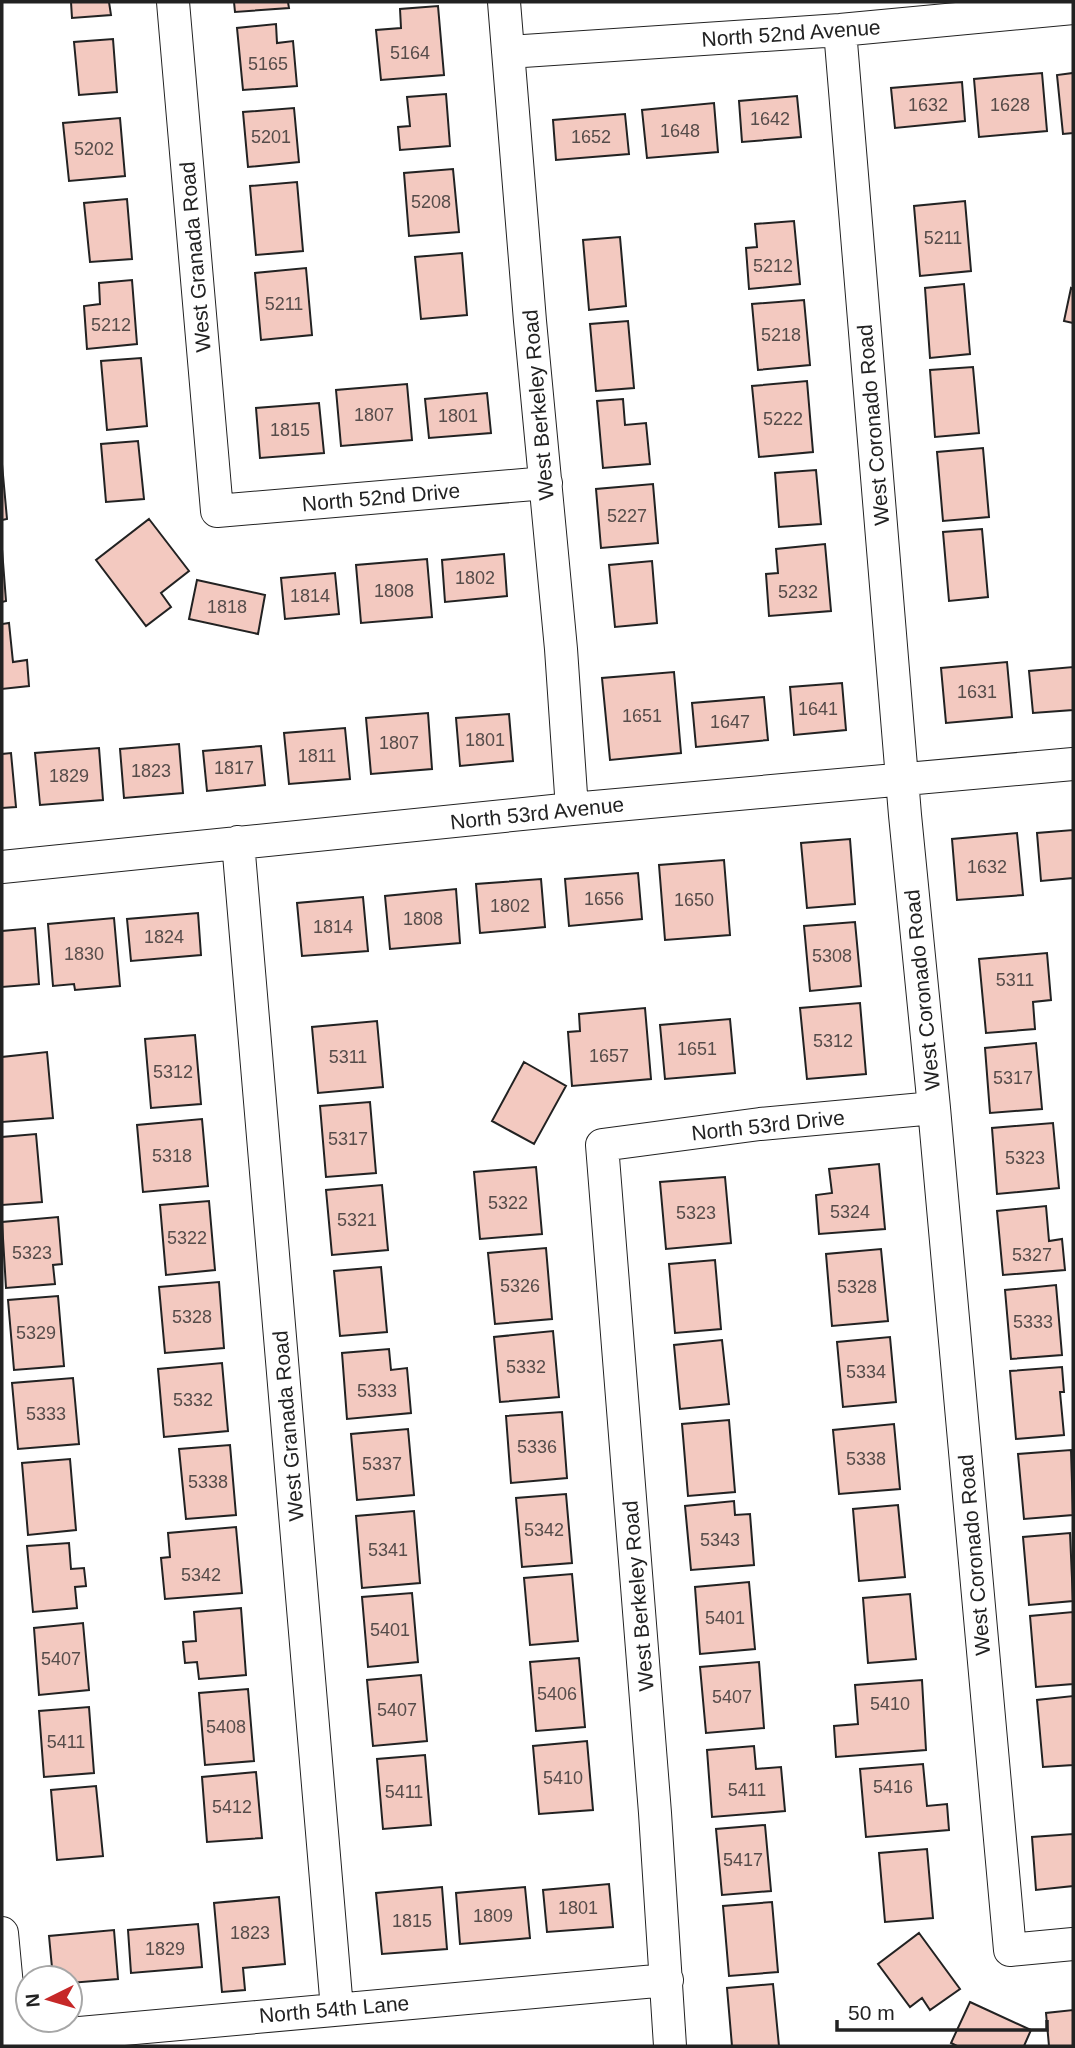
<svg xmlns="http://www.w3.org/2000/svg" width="1075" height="2048" font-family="Helvetica,sans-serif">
<rect width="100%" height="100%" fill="#fff"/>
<path fill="#f3c9c0" stroke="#222" stroke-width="2" d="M71,2H109L111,15L72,18Z
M234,2H288L289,8L235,12Z
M438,6L444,75L381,80L376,30L401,28L400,9Z
M276,24L277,43L293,41L297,86L243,90L237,28Z
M113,39L117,92L79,95L74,42Z
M1042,73L1047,131L979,137L974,79Z
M1073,73V133L1063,134L1057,75Z
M962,82L965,121L895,128L891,88Z
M446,94L450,146L400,150L398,127L410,126L407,97Z
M797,96L801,137L742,142L739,101Z
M714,103L718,152L647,158L642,110Z
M294,108L299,162L248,167L243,112Z
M625,114L629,154L556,160L553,120Z
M120,118L125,176L69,181L63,123Z
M453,169L459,232L409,236L404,173Z
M297,182L303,251L256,255L250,186Z
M127,199L132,259L90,262L84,203Z
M965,201L971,271L920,276L914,206Z
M794,221L800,284L749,289L746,248L757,247L755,224Z
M620,237L626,306L589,310L583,240Z
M462,253L467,315L421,319L415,257Z
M306,268L312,335L261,340L255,273Z
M132,280L137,344L87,349L84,306L100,304L99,283Z
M964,284L970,354L930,358L925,288Z
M1071,288L1073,289V323L1064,321Z
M804,300L810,365L758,370L752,304Z
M628,321L634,388L596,391L590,324Z
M141,358L147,426L107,430L101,361Z
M973,367L979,433L935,437L930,370Z
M807,381L813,452L759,457L752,386Z
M407,384L412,440L341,446L336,390Z
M487,393L491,433L429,438L425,399Z
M623,399L625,425L646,423L650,464L603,468L597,401Z
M319,403L324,453L260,458L256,408Z
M138,441L144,499L106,502L101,444Z
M983,448L989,517L943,521L937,452Z
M2,464L7,519L2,520Z
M816,470L821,524L779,527L775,473Z
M653,484L658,543L601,548L596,489Z
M149,519L189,571L161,593L171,607L146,626L96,560Z
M982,529L988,597L949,601L943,532Z
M825,544L831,611L769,616L766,574L778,573L776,549Z
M2,549L6,601L2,602Z
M504,554L507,596L445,602L442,560Z
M427,559L432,617L361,623L356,565Z
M652,561L657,623L615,627L609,565Z
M335,573L339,614L285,619L281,578Z
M197,580L265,595L258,634L189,619Z
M9,623L13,662L27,660L29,686L2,689V624Z
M1007,662L1012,717L946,723L941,668Z
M1073,667V710L1033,713L1029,671Z
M674,672L681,753L610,760L602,678Z
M842,683L846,730L794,735L790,687Z
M764,697L768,740L696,747L692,703Z
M428,713L432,769L371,774L366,718Z
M509,714L513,761L460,766L456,718Z
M345,728L350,779L289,784L284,733Z
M179,744L183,793L124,798L120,749Z
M261,746L265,785L207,791L203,751Z
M99,748L103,800L40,805L35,753Z
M11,753L16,807L2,808V754Z
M1073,830V878L1041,881L1037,833Z
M1017,833L1023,895L957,900L952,839Z
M850,839L855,904L807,908L801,843Z
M724,860L730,935L665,940L659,865Z
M638,873L642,919L569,926L565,879Z
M541,879L545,927L480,933L476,884Z
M456,889L460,943L390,949L385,896Z
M363,897L368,951L302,956L297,903Z
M198,913L201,955L131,961L127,919Z
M114,918L120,986L75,990L74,984L53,986L48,924Z
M855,922L861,986L810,991L804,926Z
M35,928L39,984L2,987V931Z
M1047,953L1051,1000L1033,1002L1035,1029L986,1033L979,959Z
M860,1003L866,1074L807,1079L800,1008Z
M645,1008L651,1079L572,1086L568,1032L580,1031L579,1014Z
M730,1019L735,1073L665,1079L660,1025Z
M377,1021L383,1087L318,1093L312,1027Z
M195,1035L201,1104L151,1108L145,1039Z
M1036,1043L1042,1109L990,1113L985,1048Z
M47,1052L53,1118L2,1122V1057Z
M524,1062L566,1086L534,1144L492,1121Z
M370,1102L376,1173L326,1177L320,1106Z
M202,1119L208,1186L143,1192L137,1125Z
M1053,1123L1059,1188L997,1194L992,1128Z
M36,1134L42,1202L2,1205V1137Z
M879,1164L885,1229L819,1234L816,1195L832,1193L829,1169Z
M536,1167L542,1234L480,1239L474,1172Z
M725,1177L731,1243L666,1249L660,1182Z
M382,1185L388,1250L332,1255L326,1190Z
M209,1201L215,1270L166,1275L160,1205Z
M1046,1206L1049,1241L1062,1239L1065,1270L1003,1275L997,1211Z
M58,1217L62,1264L53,1265L55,1284L6,1288L2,1222Z
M546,1248L552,1319L495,1324L488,1253Z
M881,1249L888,1321L832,1326L826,1254Z
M715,1260L721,1329L675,1333L669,1264Z
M381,1267L387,1332L340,1336L334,1271Z
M219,1282L224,1348L165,1353L159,1287Z
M1056,1285L1062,1355L1011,1359L1005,1290Z
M58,1296L64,1366L14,1370L8,1300Z
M553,1331L559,1397L500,1402L494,1337Z
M890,1337L896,1402L843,1407L837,1342Z
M722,1340L729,1404L680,1409L674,1345Z
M389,1349L391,1370L407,1368L411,1413L347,1419L342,1353Z
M222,1363L228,1431L164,1437L158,1369Z
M1062,1367L1064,1392H1060L1064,1435L1016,1439L1010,1371Z
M73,1378L79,1444L18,1449L12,1383Z
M562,1412L567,1478L511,1483L506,1416Z
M729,1420L735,1492L688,1496L682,1424Z
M894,1424L900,1489L839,1494L833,1430Z
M408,1429L414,1495L357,1500L351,1434Z
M230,1445L236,1515L186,1519L179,1449Z
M1071,1450L1073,1515L1024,1519L1018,1454Z
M70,1459L76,1530L28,1535L22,1463Z
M566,1494L572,1563L522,1567L516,1498Z
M734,1501L735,1515L750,1514L754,1565L691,1570L685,1506Z
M898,1505L905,1577L859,1581L853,1509Z
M414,1511L420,1583L362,1588L356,1516Z
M236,1527L242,1593L165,1599L161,1558L170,1557L168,1533Z
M1070,1533L1073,1601L1029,1605L1023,1537Z
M69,1543L71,1569L84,1568L86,1586L75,1587L77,1608L33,1612L27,1546Z
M572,1574L578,1641L530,1645L524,1578Z
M749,1582L755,1649L700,1654L695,1587Z
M412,1593L418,1662L368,1667L362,1597Z
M910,1594L916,1659L868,1663L863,1598Z
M241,1608L246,1675L199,1679L197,1662L185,1663L183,1642L196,1641L194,1612Z
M1073,1612V1684L1036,1687L1030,1616Z
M83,1623L89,1690L39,1695L34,1628Z
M579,1658L585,1727L536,1731L530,1662Z
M759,1662L764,1728L706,1733L700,1667Z
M421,1675L427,1741L373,1746L367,1680Z
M922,1680L926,1750L836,1757L834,1726L858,1724L855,1685Z
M248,1689L254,1761L205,1765L199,1693Z
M1073,1696V1765L1043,1767L1037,1700Z
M89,1707L94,1773L44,1777L39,1711Z
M587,1741L593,1810L539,1814L533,1746Z
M754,1746L756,1769L781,1767L785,1811L712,1817L707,1750Z
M425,1755L431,1825L383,1829L377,1759Z
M923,1764L927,1806L947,1804L949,1830L866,1837L860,1769Z
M256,1772L262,1838L207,1842L202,1777Z
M96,1786L103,1856L57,1860L51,1790Z
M765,1825L771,1891L722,1895L716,1829Z
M1073,1834V1886L1036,1890L1032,1837Z
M927,1849L933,1918L885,1922L879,1853Z
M609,1884L613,1927L547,1932L543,1890Z
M442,1887L447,1949L382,1954L376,1893Z
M525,1887L530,1938L460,1944L456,1893Z
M279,1897L285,1964L243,1968L245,1990L222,1992L214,1903Z
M772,1902L778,1972L729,1976L723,1906Z
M198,1924L202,1967L131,1973L128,1930Z
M114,1930L118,1979L70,1983V1978H53L49,1936Z
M919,1933L960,1989L930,2010L922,1998L910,2007L878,1964Z
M773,1984L779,2046H732L727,1988Z
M970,2002L1031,2030L1024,2046H957L951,2043Z
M1073,2010V2046H1049L1046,2013Z"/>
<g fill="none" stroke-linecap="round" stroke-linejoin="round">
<defs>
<path id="minor" d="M173,2L217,511L546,483
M504,2L530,321L561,649L572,809
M840,30L905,815L934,1108L1010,1950L1073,1944
M508,52L840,30L1073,8
M238,842L337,2009
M2,867L572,809L1073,764
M2,1933L12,2039
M2,2040L667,1980
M670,2046L655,1813L602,1145L760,1124L934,1108"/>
</defs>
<use href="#minor" stroke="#222" stroke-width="34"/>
<use href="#minor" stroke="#fff" stroke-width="32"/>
</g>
<g text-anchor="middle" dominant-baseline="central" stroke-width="5" stroke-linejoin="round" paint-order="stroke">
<g font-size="18" fill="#564c4a">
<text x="410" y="53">5164</text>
<text x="268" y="64">5165</text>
<text x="928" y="105">1632</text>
<text x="1010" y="105">1628</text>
<text x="770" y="119">1642</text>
<text x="680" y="131">1648</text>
<text x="271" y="137">5201</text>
<text x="591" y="137">1652</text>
<text x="94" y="149">5202</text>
<text x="431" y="202">5208</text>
<text x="943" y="238">5211</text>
<text x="773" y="266">5212</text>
<text x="284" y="304">5211</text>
<text x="111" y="325">5212</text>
<text x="781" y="335">5218</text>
<text x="374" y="415">1807</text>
<text x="458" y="416">1801</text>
<text x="783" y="419">5222</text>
<text x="290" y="430">1815</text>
<text x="627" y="516">5227</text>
<text x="475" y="578">1802</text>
<text x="394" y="591">1808</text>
<text x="798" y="592">5232</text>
<text x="310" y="596">1814</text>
<text x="227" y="607">1818</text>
<text x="977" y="692">1631</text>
<text x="818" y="709">1641</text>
<text x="642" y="716">1651</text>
<text x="730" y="722">1647</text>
<text x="485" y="740">1801</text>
<text x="399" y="743">1807</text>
<text x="317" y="756">1811</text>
<text x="234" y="768">1817</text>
<text x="151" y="771">1823</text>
<text x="69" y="776">1829</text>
<text x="987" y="867">1632</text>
<text x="604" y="899">1656</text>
<text x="694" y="900">1650</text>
<text x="510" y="906">1802</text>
<text x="423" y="919">1808</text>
<text x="333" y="927">1814</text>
<text x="164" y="937">1824</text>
<text x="84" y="954">1830</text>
<text x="832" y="956">5308</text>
<text x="1015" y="980">5311</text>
<text x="833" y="1041">5312</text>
<text x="697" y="1049">1651</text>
<text x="609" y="1056">1657</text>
<text x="348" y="1057">5311</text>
<text x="173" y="1072">5312</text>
<text x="1013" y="1078">5317</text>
<text x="348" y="1139">5317</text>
<text x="172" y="1156">5318</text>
<text x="1025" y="1158">5323</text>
<text x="508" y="1203">5322</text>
<text x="850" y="1212">5324</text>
<text x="696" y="1213">5323</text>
<text x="357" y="1220">5321</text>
<text x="187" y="1238">5322</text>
<text x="32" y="1253">5323</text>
<text x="1032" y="1255">5327</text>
<text x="520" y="1286">5326</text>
<text x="857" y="1287">5328</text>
<text x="192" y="1317">5328</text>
<text x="1033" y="1322">5333</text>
<text x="36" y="1333">5329</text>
<text x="526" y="1367">5332</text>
<text x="866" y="1372">5334</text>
<text x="377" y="1391">5333</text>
<text x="193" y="1400">5332</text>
<text x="46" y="1414">5333</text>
<text x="537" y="1447">5336</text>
<text x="866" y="1459">5338</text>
<text x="382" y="1464">5337</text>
<text x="208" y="1482">5338</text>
<text x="544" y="1530">5342</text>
<text x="720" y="1540">5343</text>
<text x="388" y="1550">5341</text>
<text x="201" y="1575">5342</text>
<text x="725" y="1618">5401</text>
<text x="390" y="1630">5401</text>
<text x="61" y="1659">5407</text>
<text x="557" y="1694">5406</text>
<text x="732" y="1697">5407</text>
<text x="890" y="1704">5410</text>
<text x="397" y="1710">5407</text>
<text x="226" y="1727">5408</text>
<text x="66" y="1742">5411</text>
<text x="563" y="1778">5410</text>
<text x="893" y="1787">5416</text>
<text x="747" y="1790">5411</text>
<text x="404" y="1792">5411</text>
<text x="232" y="1807">5412</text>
<text x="743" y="1860">5417</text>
<text x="578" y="1908">1801</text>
<text x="493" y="1916">1809</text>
<text x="412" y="1921">1815</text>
<text x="250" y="1933">1823</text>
<text x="165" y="1949">1829</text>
</g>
<g font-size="21" fill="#222" stroke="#fff">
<text transform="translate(791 33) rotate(-4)">North 52nd Avenue</text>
<text transform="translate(195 257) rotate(-95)">West Granada Road</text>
<text transform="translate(538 405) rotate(-95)">West Berkeley Road</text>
<text transform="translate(873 425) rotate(-95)">West Coronado Road</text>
<text transform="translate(381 497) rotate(-5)">North 52nd Drive</text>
<text transform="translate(537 813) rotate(-6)">North 53rd Avenue</text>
<text transform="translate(922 990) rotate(-96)">West Coronado Road</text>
<text transform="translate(768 1125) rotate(-6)">North 53rd Drive</text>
<text transform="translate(288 1426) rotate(-95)">West Granada Road</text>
<text transform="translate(974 1555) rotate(-95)">West Coronado Road</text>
<text transform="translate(638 1596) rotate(-95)">West Berkeley Road</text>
<text transform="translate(334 2009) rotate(-5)">North 54th Lane</text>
</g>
</g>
<rect width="1075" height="2048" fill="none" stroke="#222222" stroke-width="7"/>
<g transform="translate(49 1999) rotate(265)"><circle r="33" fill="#ffffff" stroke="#a7a7a7" stroke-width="2"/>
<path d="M0-5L12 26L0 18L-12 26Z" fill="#c62828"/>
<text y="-10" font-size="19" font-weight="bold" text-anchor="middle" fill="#222222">N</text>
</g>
<path d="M837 2020v10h210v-10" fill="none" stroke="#222222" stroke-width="3.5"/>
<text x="848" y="2020" font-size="21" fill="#222222" stroke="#ffffff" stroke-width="5" paint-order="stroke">50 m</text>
</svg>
